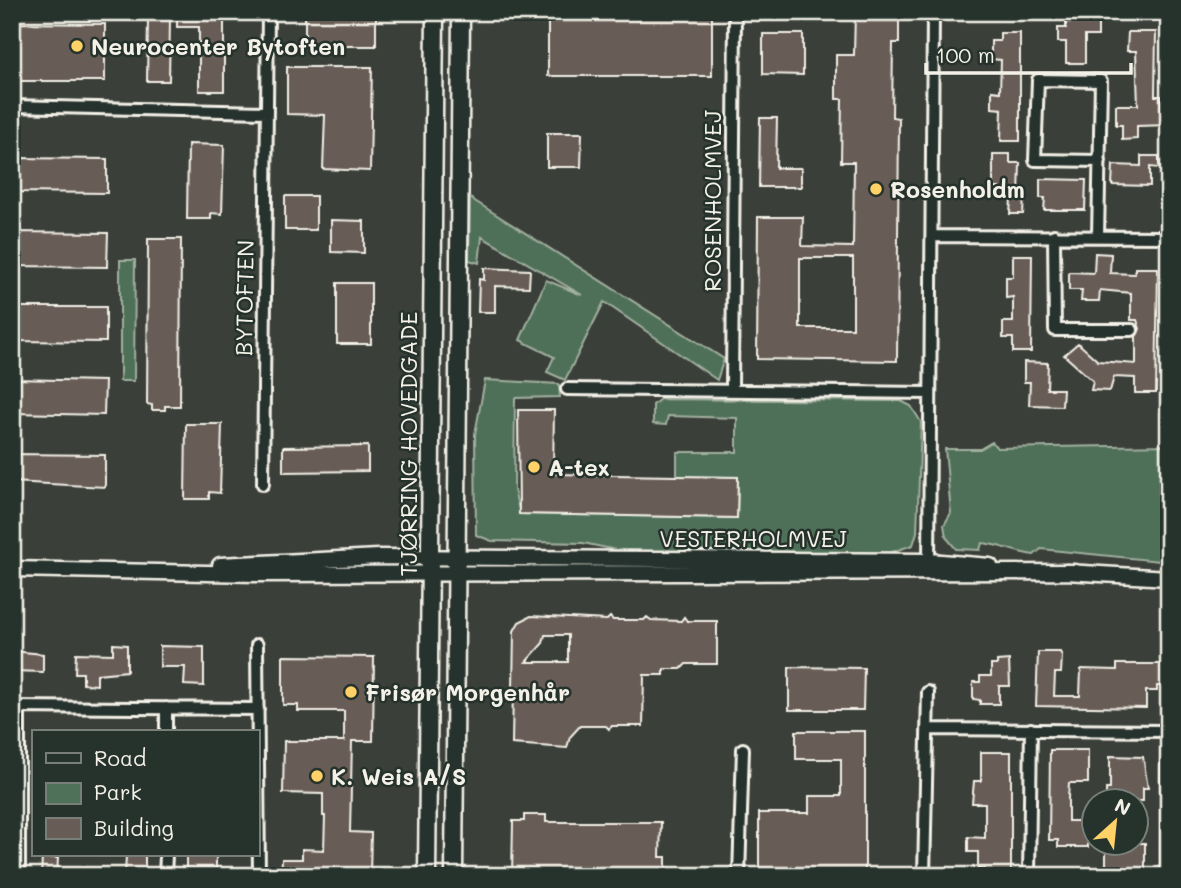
<svg xmlns="http://www.w3.org/2000/svg" width="1181" height="888" font-family="Mali,sans-serif">
<rect width="100%" height="100%" fill="#3a3f39"/>
<filter id="ink" filterUnits="userSpaceOnUse"><feTurbulence type="fractalNoise" baseFrequency=".0143" numOctaves="2"/><feDisplacementMap in="SourceGraphic" scale="14" xChannelSelector="R" yChannelSelector="G"/><feConvolveMatrix kernelMatrix="1 2 1 2 8 2 1 2 1" color-interpolation-filters="sRGB"/></filter>
<g filter="url(#ink)">
<path fill="#4f7059" stroke="#a2b0a0" stroke-width="2" d="M470,198L724,359L717,380L604,302L565,380L547,372L554,357L520,340L546,280L582,295L482,237L479,263L469,260Z
M120,260H135L134,381H120Z
M485,380L559,384L560,397L515,398L514,490L520,514L737,518L738,478L677,476V452H737V418L668,416L666,425L653,424V405L660,399L901,401L911,406L921,422L917,532L913,545L889,553L621,551L583,543L492,541L476,535L475,434Z
M992,442L997,448L1169,445V562L1041,549L1034,555C1016,553 1001,545 982,543L980,550L956,549L946,537L944,525L951,513L945,449H980Z"/>
<path fill="#685c56" stroke="#f4f1e8" stroke-width="2" fill-rule="evenodd" d="M305,12H376V46H305Z
M855,12H899V43H893L892,117L899,118L897,361L757,359L758,217H803L802,246L853,247L854,162H841L842,99H836V55H854ZM800,258H853V328H800Z
M548,14H712V76H548Z
M177,15H224V91H199V27H177Z
M148,17L170,18L169,81H147Z
M1066,22H1098V36H1085V63H1066V42H1058V28H1066Z
M14,23L105,24V81H14Z
M1128,32H1156L1155,96H1161V110H1169V125L1137,126V139L1122,140V125H1116V105H1138L1136,51H1127Z
M1000,33H1020V141H1001L1002,109L992,108V91L1000,92L1001,60L991,59V41H1000Z
M763,34H803V75L763,74Z
M287,67H372L370,171L323,169L325,115L287,114Z
M760,118H777L776,168H801V187H759Z
M547,133H582L581,167H547Z
M188,144L224,145L222,214L211,213V219H187Z
M993,154H1010V163H1020L1019,196H1024L1023,214H1010L1011,198H999V188H993Z
M1141,156H1159V168L1150,167V186L1112,185L1113,165L1141,166Z
M12,158L107,159V193L12,192Z
M1040,179L1086,180L1085,210H1044L1045,198H1040Z
M285,196H316V230H285Z
M331,220L364,221V253L331,252Z
M12,232L108,233L107,267L12,266Z
M148,239H181L180,406H165V410H152V405L147,404Z
M1095,253L1111,254L1110,273L1135,274V268H1158L1156,393H1135V378L1114,377L1110,391L1091,390L1093,381L1064,355L1078,343L1098,361L1136,364V336L1140,329L1137,320H1131V293L1100,290L1099,301H1081L1082,290H1069V272L1094,273Z
M1013,255H1032L1031,352H1013V338H1003V322H1013V297L1006,298V277H1013Z
M484,268L530,270L529,287L495,286V312H478L479,279L484,280Z
M337,283H371V344H337Z
M12,307H106V342L12,341Z
M1024,362L1048,363L1047,389H1063L1062,406L1029,405L1030,382H1024Z
M12,379L105,381L104,415L12,413Z
M518,410H554L553,474L738,477L737,518L519,514Z
M186,424H222L220,493L209,492V499H185Z
M368,446V471L283,472V447Z
M12,454L105,455V487L12,482Z
M531,616L607,620L610,617L613,620H644L647,617L651,620L681,621L684,617L687,621H717V664H686L681,669H664V675H644L643,726H612L609,729L606,726H580L570,737L567,748L512,744L514,631L519,622ZM545,635H568V662H526L543,643Z
M113,644L127,645V671L97,674V685L83,684V673H75L76,653L113,654Z
M160,646L204,647V686L184,685L185,667H160Z
M12,651L43,654V672L12,671Z
M1038,652H1060L1062,656L1061,673H1055L1054,696H1080L1081,669L1117,670V664H1169V686H1157V691H1146V708L1036,706Z
M283,656L374,657L373,741H352L350,832L371,833L370,876H281L282,859H302V849L324,850L325,816H323V794L283,793L284,741H344V711H298V705H283Z
M1009,660L1010,686H999V704H980V700L973,699V682H980V676H991V665H997V661Z
M789,667L864,668L863,710H789Z
M796,731H865V871L759,870V813H809V796H841V759H796Z
M1050,750H1088V783H1069L1068,798V821H1088V847H1058V840H1049Z
M981,752H1011V875L985,876V869H978V852H968V837L985,838V803H972L974,781H981Z
M1110,756L1143,757L1148,788H1143V801H1106V789H1110Z
M524,815H546V822H661L660,857H666V876H512L513,821H524Z
M1106,843H1145V876H1106Z
M126,855H145V876H125Z
M186,855H216V876H186Z
M42,857L58,858L57,876H41Z"/>
<g fill="none" stroke-linecap="round" stroke-linejoin="round">
<defs>
<path id="minor" d="M12,106L267,112
M1054,235L1055,330H1132
M932,236L1169,237
M1098,236L1101,81L1038,80L1035,160L1100,161
M567,389L930,393
M732,389L735,12
M263,484L268,12
M929,566L933,12
M257,645L259,876
M12,707L258,709
M928,729L1168,731L1167,876
M166,732V708
M19,876V707
M165,876L166,855
M739,876L743,749
M924,876L928,692
M1029,876L1031,729"/>
<path id="tertiary" d="M220,565L379,557L929,561L990,566
M12,569L256,574L1075,572
M1066,572L1169,578"/>
<path id="secondary" d="M427,876L435,12
M454,876L461,12"/>
</defs>
<use href="#minor" stroke="#f4f1e8" stroke-width="16"/>
<use href="#tertiary" stroke="#f4f1e8" stroke-width="19"/>
<use href="#secondary" stroke="#f4f1e8" stroke-width="21"/>
<use href="#minor" stroke="#26332d" stroke-width="10"/>
<use href="#tertiary" stroke="#26332d" stroke-width="14"/>
<use href="#secondary" stroke="#26332d" stroke-width="16"/>
</g>
</g>
<g fill="#ffd166" stroke="#26332d" stroke-width="2.5">
<circle cx="77" cy="46" r="7"/>
<circle cx="876" cy="189" r="7"/>
<circle cx="534" cy="467" r="7"/>
<circle cx="351" cy="692" r="7"/>
<circle cx="317" cy="776" r="7"/>
</g>
<g text-anchor="middle" dominant-baseline="central" stroke-width="5" stroke-linejoin="round" paint-order="stroke">
<g font-size="23" font-weight="bold" fill="#f4f1e8" stroke="#26332d" text-anchor="start">
<text x="91" y="46">Neurocenter Bytoften</text>
<text x="890" y="189">Rosenholdm</text>
<text x="548" y="467">A-tex</text>
<text x="365" y="692">Frisør Morgenhår</text>
<text x="331" y="776">K. Weis A/S</text>
</g>
<g font-size="23" fill="#f4f1e8" stroke="#26332d">
<text transform="translate(712 201) rotate(-90)">ROSENHOLMVEJ</text>
<text transform="translate(244 298) rotate(-89)">BYTOFTEN</text>
<text transform="translate(408 444) rotate(-90)">TJØRRING HOVEDGADE</text>
<text x="753" y="538">VESTERHOLMVEJ</text>
</g>
</g>
<rect width="1181" height="888" fill="none" stroke="#26332d" stroke-width="42"/>
<rect x="21" y="21" width="1139" height="846" fill="none" stroke="#f4f1e8" stroke-width="2.5" filter="url(#ink)"/>
<rect x="32" y="730" width="228" height="126" fill="#26332d" stroke="#787f78" stroke-width="2"/>
<rect x="46" y="753" width="35" height="10" fill="#26332d" stroke="#787f78" stroke-width="2"/>
<text x="94" y="766" font-size="21" fill="#f4f1e8">Road</text>
<rect x="46" y="783" width="35" height="21" fill="#4f7059" stroke="#787f78" stroke-width="2"/>
<text x="94" y="800" font-size="21" fill="#f4f1e8">Park</text>
<rect x="46" y="818" width="35" height="21" fill="#685c56" stroke="#787f78" stroke-width="2"/>
<text x="94" y="836" font-size="21" fill="#f4f1e8">Building</text>
<g transform="translate(1115 822) rotate(27)"><circle r="33" fill="#26332d" stroke="#787f78" stroke-width="2"/>
<path d="M0-5L12 26L0 18L-12 26Z" fill="#ffd166"/>
<text y="-10" font-size="19" font-weight="bold" text-anchor="middle" fill="#f4f1e8">N</text>
</g>
<path d="M926 63v10h205v-10" fill="none" stroke="#f4f1e8" stroke-width="3.5"/>
<text x="936" y="63" font-size="21" fill="#f4f1e8" stroke="#26332d" stroke-width="5" paint-order="stroke">100 m</text>
</svg>
